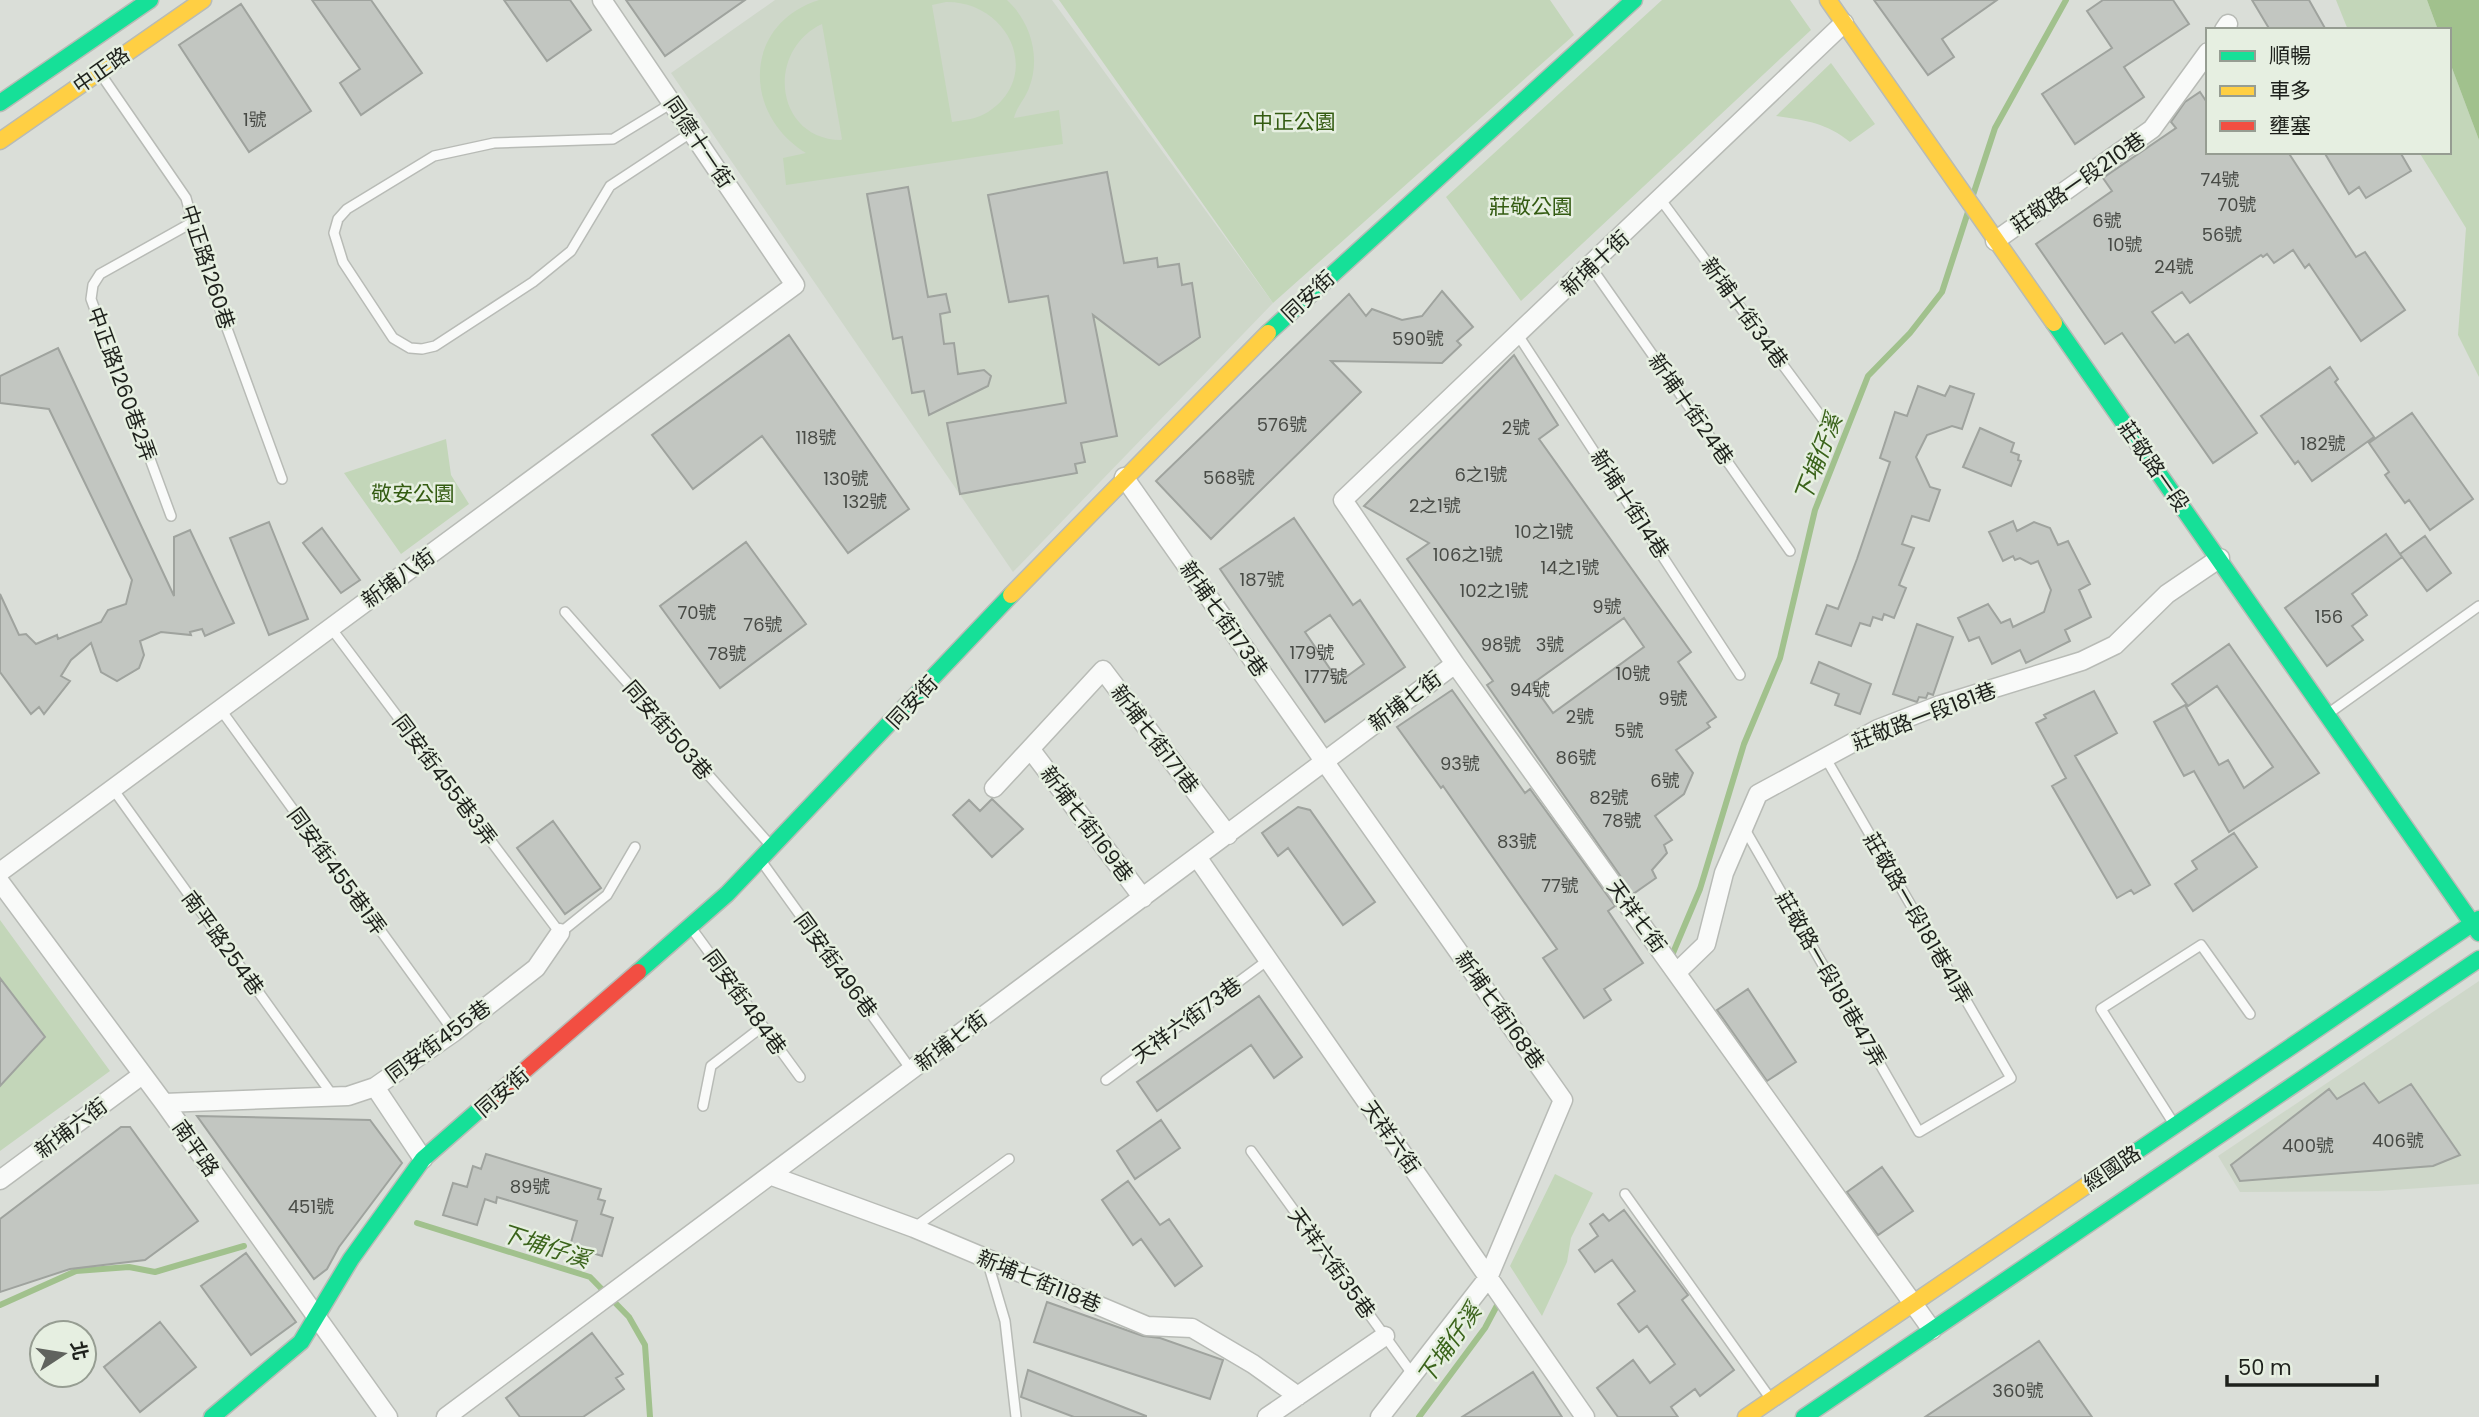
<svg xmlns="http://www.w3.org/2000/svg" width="2479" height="1417" font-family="Poppins,'Noto Sans TC',sans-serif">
<rect width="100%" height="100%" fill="#daded8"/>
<path fill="#ced7c9" d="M775,0H1052L1273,303L1013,572L671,73Z
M2479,981V1184L2378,1191L2240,1192L2218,1156Z"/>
<path fill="#c3d6b9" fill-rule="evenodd" d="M819,0H1007C1031,22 1041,58 1029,88C1025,99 1016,108 1014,118L1059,110L1063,144L786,185L783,158L806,153C742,114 743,24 819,0ZM946,2C1008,1 1044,75 988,112C977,119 965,120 952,122L932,5ZM822,24L842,139L841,140C775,139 765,51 822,24Z
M1059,0H1550L1574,35L1273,303Z
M1662,0H1790L1811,30L1521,301L1446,197Z
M2336,0H2427L2438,30H2348Z
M2449,60L2479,140V377L2458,335L2466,228L2419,152H2449Z
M1831,63L1875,124L1850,142C1827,123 1804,120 1776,116Z
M446,439L451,475L469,504L401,554L344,473Z
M0,920L110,1071L0,1151Z
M1555,1174L1593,1193L1571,1238L1567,1262L1542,1316L1510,1266Z"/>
<path fill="#a1c18d" d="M2427,0H2479V140L2449,60V30H2438Z"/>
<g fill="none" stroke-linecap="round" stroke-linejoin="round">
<path stroke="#a1c18d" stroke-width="6" d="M1973,195L1995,128L2066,0
M1670,960L1700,889L1744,744L1780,658L1815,510L1868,376L1910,333L1942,292L1968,212
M417,1223L590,1277L629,1317L645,1345L650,1417
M0,1305L76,1271L129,1267L155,1272L244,1246
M1419,1417L1485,1328L1501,1298"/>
</g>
<path fill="#c2c6c1" stroke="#9fa39e" stroke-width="2" fill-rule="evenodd" d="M312,0H371L422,73L361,115L340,83L360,69Z
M504,0H570L591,30L547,61Z
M626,0H745L665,56Z
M1874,0H1997L1942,39L1954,57L1928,75Z
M2103,0H2173L2189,24L2124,67L2144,97L2075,144L2042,94L2112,48L2087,11Z
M2252,0H2309L2326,30H2270Z
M241,4L311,111L249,152L179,45Z
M2200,92L2208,104V152H2288L2356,257L2365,252L2405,310L2361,341L2309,264L2305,268L2293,250L2274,263L2267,254L2263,257L2261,255L2190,303L2182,292L2152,312L2175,343L2188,334L2257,433L2213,463L2122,333L2105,344L2036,244L2112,191L2103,178L2176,128L2171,122L2185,102Z
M2324,152H2400L2411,171L2366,198L2359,187L2349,194Z
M1107,172L1124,263L1157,258L1158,267L1179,264L1182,285L1192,283L1200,337L1159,365L1093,315L1117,436L1081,443L1085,462L1075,464L1077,473L960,494L947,423L1066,403L1048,296L1009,302L988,195Z
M908,187L928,297L946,294L950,312L940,314L944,344L954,343L958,374L984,370L991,376L988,386L929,415L924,391L912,393L902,337L893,339L867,194Z
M1442,291L1473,327L1457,341L1461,345L1442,363L1331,361L1361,392L1211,539L1156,481L1349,294L1366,316L1372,309L1402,320L1422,316Z
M789,335L909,509L848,553L762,436L693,489L652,435Z
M58,348L174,596V537L190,530L234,623L205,636L202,629L190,632L191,635L161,632L140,641L144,655L139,668L117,681L101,672L91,643L71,660L61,676L70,681L44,714L39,707L31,714L0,672V594L19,635L26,634L36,644L57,635L58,639L101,622L108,610L126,604L132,580L49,409L0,403V376Z
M1514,355L1558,425L1539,439L1691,652L1678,662L1716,717L1707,723L1710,727L1676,750L1693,773L1684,794L1655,816L1672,840L1664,845L1667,853L1652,870L1656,878L1633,894L1487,685L1493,681L1407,559L1429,543L1364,506ZM1624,618L1644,647L1553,713L1532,684Z
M2330,367L2338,379L2335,382L2374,437L2312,481L2298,461L2295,464L2261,416Z
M1918,386L1945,396L1950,386L1974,394L1962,429L1952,426L1927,435L1916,457L1930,487L1940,490L1929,521L1912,516L1902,544L1914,548L1899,585L1906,588L1894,618L1884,614L1882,620L1873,617L1870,626L1860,623L1851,646L1816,634L1827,605L1838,609L1857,559L1890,462L1880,458L1895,412L1907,416Z
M2412,413L2473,499L2430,530L2409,500L2405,503L2385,475L2389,472L2369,443Z
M1980,428L2014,443L2011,452L2019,455L2018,460L2021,461L2011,486L1963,467Z
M1294,518L1353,605L1360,600L1405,667L1325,722L1220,569ZM1330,615L1364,664L1339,682L1305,632Z
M2013,521L2017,531L2034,522L2050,528L2058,545L2068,541L2090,584L2079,590L2091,617L2065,630L2070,641L2026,663L2020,650L1992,664L1979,637L1969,641L1958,618L1988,604L2001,623L2010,619L2013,627L2044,612L2051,590L2038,561L2031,564L2020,558L2015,560L2013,556L2003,561L1989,532Z
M269,522L308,619L269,635L230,538Z
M322,528L360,580L341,593L303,543Z
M2386,534L2402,557L2352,594L2367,615L2352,626L2363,640L2327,666L2285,608Z
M2425,536L2451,573L2427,591L2400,554Z
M746,542L806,624L720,688L660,606Z
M1917,624L1953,637L1933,695L1928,693L1926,698L1919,697L1917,702L1893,694Z
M2229,644L2319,773L2229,832L2194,771L2184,776L2154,722L2185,705L2219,765L2228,760L2244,788L2273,767L2217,686L2188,706L2172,684Z
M1819,662L1871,684L1860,714L1835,705L1839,694L1811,683Z
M1452,690L1525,793L1530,789L1615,906L1608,911L1643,963L1604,989L1611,1000L1584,1018L1543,958L1557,949L1443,786L1441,788L1397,727Z
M2094,691L2117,733L2075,756L2150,885L2134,894L2131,890L2117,898L2052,786L2066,778L2036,723L2046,718L2044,715Z
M992,799L1023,829L992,857L953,815L969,800L980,811Z
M1298,807L1310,810L1375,902L1343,925L1288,848L1278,856L1262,833Z
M553,821L601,888L565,914L517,848Z
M2234,833L2257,867L2193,911L2175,884L2197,869L2192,861Z
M0,978L45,1037L0,1086Z
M1748,989L1796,1062L1767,1081L1717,1010Z
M1259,996L1302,1057L1274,1078L1251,1045L1157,1111L1137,1082Z
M2364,1083L2379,1103L2411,1084L2460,1155L2433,1166L2240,1181L2231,1165L2329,1089L2337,1099Z
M197,1116L370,1120L402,1163L339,1247L327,1269L314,1279Z
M1161,1120L1180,1148L1135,1179L1117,1151Z
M121,1127H130L198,1221L145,1260L70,1269L0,1292V1219Z
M486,1154L601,1189L598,1199L605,1201L601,1214L613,1218L602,1256L570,1246L577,1221L497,1197L496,1203L485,1199L477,1225L443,1215L453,1183L467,1187L473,1166L481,1169Z
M1882,1167L1913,1211L1878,1235L1847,1192Z
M1128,1181L1160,1225L1169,1219L1202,1266L1175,1286L1141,1239L1133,1245L1102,1200Z
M1624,1210L1688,1295L1682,1300L1734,1370L1700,1396L1695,1389L1671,1407L1678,1417H1618L1597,1388L1633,1360L1650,1383L1675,1364L1647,1326L1639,1332L1618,1304L1635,1291L1612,1260L1595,1272L1579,1250L1598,1236L1590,1224L1603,1214L1609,1221Z
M246,1253L296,1322L251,1355L201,1286Z
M1047,1302L1143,1336L1160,1338L1223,1360L1210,1399L1034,1342Z
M160,1322L196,1367L140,1412L104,1367Z
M592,1333L623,1374L616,1378L624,1389L583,1417H520L506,1398Z
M2039,1341L2092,1417H1925Z
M1028,1370L1146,1416V1417H1074L1021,1397Z
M1533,1372L1562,1417H1462Z"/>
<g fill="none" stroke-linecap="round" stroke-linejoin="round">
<defs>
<path id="lane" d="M100,73L186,198L206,271L282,479
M672,103L613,139L494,143L434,156L347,209L338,219L334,233L343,262L393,338L410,348L422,349L435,346L533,282L571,251L610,186L692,132
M1661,200L1828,426
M1591,267L1790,551
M1518,335L1740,675
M171,516L91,299L93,285L100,274L193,222
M565,612L771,846
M331,628L560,933L607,895L635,847
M221,710L454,1032
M2329,713L2479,606
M113,789L333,1096
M1743,826L1919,1132L2011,1078L1825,757
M762,862L912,1071
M692,929L800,1077
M1106,1080L1268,960
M703,1106L711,1066L763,1026
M2174,1124L2101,1009L2201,945L2250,1014
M1251,1151L1413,1375
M1625,1194L1770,1398
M915,1227L1009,1159
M987,1260L1005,1321L1016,1417"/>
<path id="street" d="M1844,23L1343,500L1455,664L1932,1330
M2224,30L2228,24
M1995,241L2152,129L2208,52
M1124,477L1563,1100L1488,1278L1380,1417
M1031,750L1143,898
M994,788L1103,670L1228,835
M1197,857L1585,1417
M0,872L795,285L602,0
M0,882L164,1103L388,1417
M1677,972L1706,944L1724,873L1758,794L1878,729L1940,705L2082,661L2115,645L2167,594L2220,558
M164,1103L348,1096L375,1087
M423,1159L375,1087L454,1032L536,968L560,933
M772,1176L914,1228L1147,1326L1192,1328L1253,1364L1298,1396
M0,1180L142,1075
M446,1417L1455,664
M1267,1417L1385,1336"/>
<path id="fast" d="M0,103L150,0
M2054,323L2479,933
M1268,333L1634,0
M638,972L727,894L1011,595
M2093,1181L2479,919
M212,1417L301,1342L351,1259L423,1159L495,1096
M1804,1417L2479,959"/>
<path id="slow" d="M1828,0L2054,323
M0,141L203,0
M1011,595L1268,333
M1746,1417L2093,1181"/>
<path id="jam" d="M495,1096L638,972"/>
</defs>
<use href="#lane" stroke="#b8bbb6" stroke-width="12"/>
<use href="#street" stroke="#b8bbb6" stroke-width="21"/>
<use href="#fast" stroke="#b8bbb6" stroke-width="19"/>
<use href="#slow" stroke="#b8bbb6" stroke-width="19"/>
<use href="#jam" stroke="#b8bbb6" stroke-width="19"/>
<use href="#lane" stroke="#f9faf9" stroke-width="9"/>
<use href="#street" stroke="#f9faf9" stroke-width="18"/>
<use href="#fast" stroke="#16e098" stroke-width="16"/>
<use href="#slow" stroke="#ffcf43" stroke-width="16"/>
<use href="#jam" stroke="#f24e42" stroke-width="16"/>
</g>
<g text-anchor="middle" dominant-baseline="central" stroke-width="5" stroke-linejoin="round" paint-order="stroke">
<g font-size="18" fill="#484b46">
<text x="255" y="119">1號</text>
<text x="2220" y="179">74號</text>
<text x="2237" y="204">70號</text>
<text x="2107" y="220">6號</text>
<text x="2222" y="234">56號</text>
<text x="2125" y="244">10號</text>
<text x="2174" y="266">24號</text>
<text x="1418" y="338">590號</text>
<text x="1282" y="424">576號</text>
<text x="1516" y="427">2號</text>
<text x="816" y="437">118號</text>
<text x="2323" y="443">182號</text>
<text x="1481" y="474">6之1號</text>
<text x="1229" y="477">568號</text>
<text x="846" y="478">130號</text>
<text x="865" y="501">132號</text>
<text x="1435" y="505">2之1號</text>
<text x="1544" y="531">10之1號</text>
<text x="1468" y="554">106之1號</text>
<text x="1570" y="567">14之1號</text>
<text x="1262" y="579">187號</text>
<text x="1494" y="590">102之1號</text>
<text x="1607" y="606">9號</text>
<text x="697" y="612">70號</text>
<text x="2329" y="616">156</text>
<text x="763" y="624">76號</text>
<text x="1501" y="644">98號</text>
<text x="1550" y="644">3號</text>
<text x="1312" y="652">179號</text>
<text x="727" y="653">78號</text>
<text x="1633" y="673">10號</text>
<text x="1326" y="676">177號</text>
<text x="1530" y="689">94號</text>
<text x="1673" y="698">9號</text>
<text x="1580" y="716">2號</text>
<text x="1629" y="730">5號</text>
<text x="1576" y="757">86號</text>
<text x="1460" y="763">93號</text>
<text x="1665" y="780">6號</text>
<text x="1609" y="797">82號</text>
<text x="1622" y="820">78號</text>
<text x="1517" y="841">83號</text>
<text x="1560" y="885">77號</text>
<text x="2398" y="1140">406號</text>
<text x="2308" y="1145">400號</text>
<text x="530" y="1186">89號</text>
<text x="311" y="1206">451號</text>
<text x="2018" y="1390">360號</text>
</g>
<g font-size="21" fill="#1e211c" stroke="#e6efe1">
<text transform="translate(101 70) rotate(-35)">中正路</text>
<text transform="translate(699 142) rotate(56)">同德十一街</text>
<text transform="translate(2078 182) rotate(-35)">莊敬路一段210巷</text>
<text transform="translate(1595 263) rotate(-43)">新埔十街</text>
<text transform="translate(208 267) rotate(72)">中正路1260巷</text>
<text transform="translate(1308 296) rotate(-43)">同安街</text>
<text transform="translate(1745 313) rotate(54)">新埔十街34巷</text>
<text transform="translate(122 384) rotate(70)">中正路1260巷2弄</text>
<text transform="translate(1691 409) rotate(55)">新埔十街24巷</text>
<text transform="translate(2154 466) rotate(55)">莊敬路一段</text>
<text transform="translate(1630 504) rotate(57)">新埔十街14巷</text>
<text transform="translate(398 578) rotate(-36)">新埔八街</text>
<text transform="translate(1224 619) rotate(55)">新埔七街173巷</text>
<text transform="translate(1405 701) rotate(-37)">新埔七街</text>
<text transform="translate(912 702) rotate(-47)">同安街</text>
<text transform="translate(1924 716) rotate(-21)">莊敬路一段181巷</text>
<text transform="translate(668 730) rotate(49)">同安街503巷</text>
<text transform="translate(1155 739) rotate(53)">新埔七街171巷</text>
<text transform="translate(445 780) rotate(53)">同安街455巷3弄</text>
<text transform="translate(1087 824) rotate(53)">新埔七街169巷</text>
<text transform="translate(337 871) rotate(54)">同安街455巷1弄</text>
<text transform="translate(1637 916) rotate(54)">天祥七街</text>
<text transform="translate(1918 918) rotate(60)">莊敬路一段181巷41弄</text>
<text transform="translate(223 943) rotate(54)">南平路254巷</text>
<text transform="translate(836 965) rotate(54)">同安街496巷</text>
<text transform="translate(1831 979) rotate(60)">莊敬路一段181巷47弄</text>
<text transform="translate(745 1002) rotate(54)">同安街484巷</text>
<text transform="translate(1500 1010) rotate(55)">新埔七街168巷</text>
<text transform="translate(1187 1020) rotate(-36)">天祥六街73巷</text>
<text transform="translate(438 1041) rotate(-36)">同安街455巷</text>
<text transform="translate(951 1041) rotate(-37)">新埔七街</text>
<text transform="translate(502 1092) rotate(-41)">同安街</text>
<text transform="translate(71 1128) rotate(-37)">新埔六街</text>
<text transform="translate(1391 1137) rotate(55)">天祥六街</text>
<text transform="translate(196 1148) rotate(55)">南平路</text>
<text transform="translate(2112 1168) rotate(-34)">經國路</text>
<text transform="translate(1332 1263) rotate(54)">天祥六街35巷</text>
<text transform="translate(1039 1281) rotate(22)">新埔七街118巷</text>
</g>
<g font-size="21" fill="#335b11" stroke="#e6efe1">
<text x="1294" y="121">中正公園</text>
<text x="1531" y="206">莊敬公園</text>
<text x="413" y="493">敬安公園</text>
</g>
<g font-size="23" font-style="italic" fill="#3a631a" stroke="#e6efe1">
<text transform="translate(1818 458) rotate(-69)">下埔仔溪</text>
<text transform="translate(545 1246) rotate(18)">下埔仔溪</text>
<text transform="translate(1449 1344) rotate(-55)">下埔仔溪</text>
</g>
</g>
<rect x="2206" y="28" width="245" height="126" fill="#e6efe1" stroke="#969d92" stroke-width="2"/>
<rect x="2220" y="51" width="35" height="10" fill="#16e098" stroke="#969d92" stroke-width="2"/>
<text x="2269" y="63" font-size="21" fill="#1e211c">順暢</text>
<rect x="2220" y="86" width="35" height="10" fill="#ffcf43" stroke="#969d92" stroke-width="2"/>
<text x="2269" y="98" font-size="21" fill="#1e211c">車多</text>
<rect x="2220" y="121" width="35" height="10" fill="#f24e42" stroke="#969d92" stroke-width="2"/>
<text x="2269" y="133" font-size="21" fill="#1e211c">壅塞</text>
<g transform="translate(63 1354) rotate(78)"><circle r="33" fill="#e6efe1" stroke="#969d92" stroke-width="2"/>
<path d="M0-5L12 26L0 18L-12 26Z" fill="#60635e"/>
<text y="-10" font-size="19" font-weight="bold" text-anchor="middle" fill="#1e211c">北</text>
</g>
<path d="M2227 1375v10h150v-10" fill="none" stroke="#1e211c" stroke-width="3.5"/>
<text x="2238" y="1375" font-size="21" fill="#1e211c" stroke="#e6efe1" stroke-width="5" paint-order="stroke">50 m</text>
</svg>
